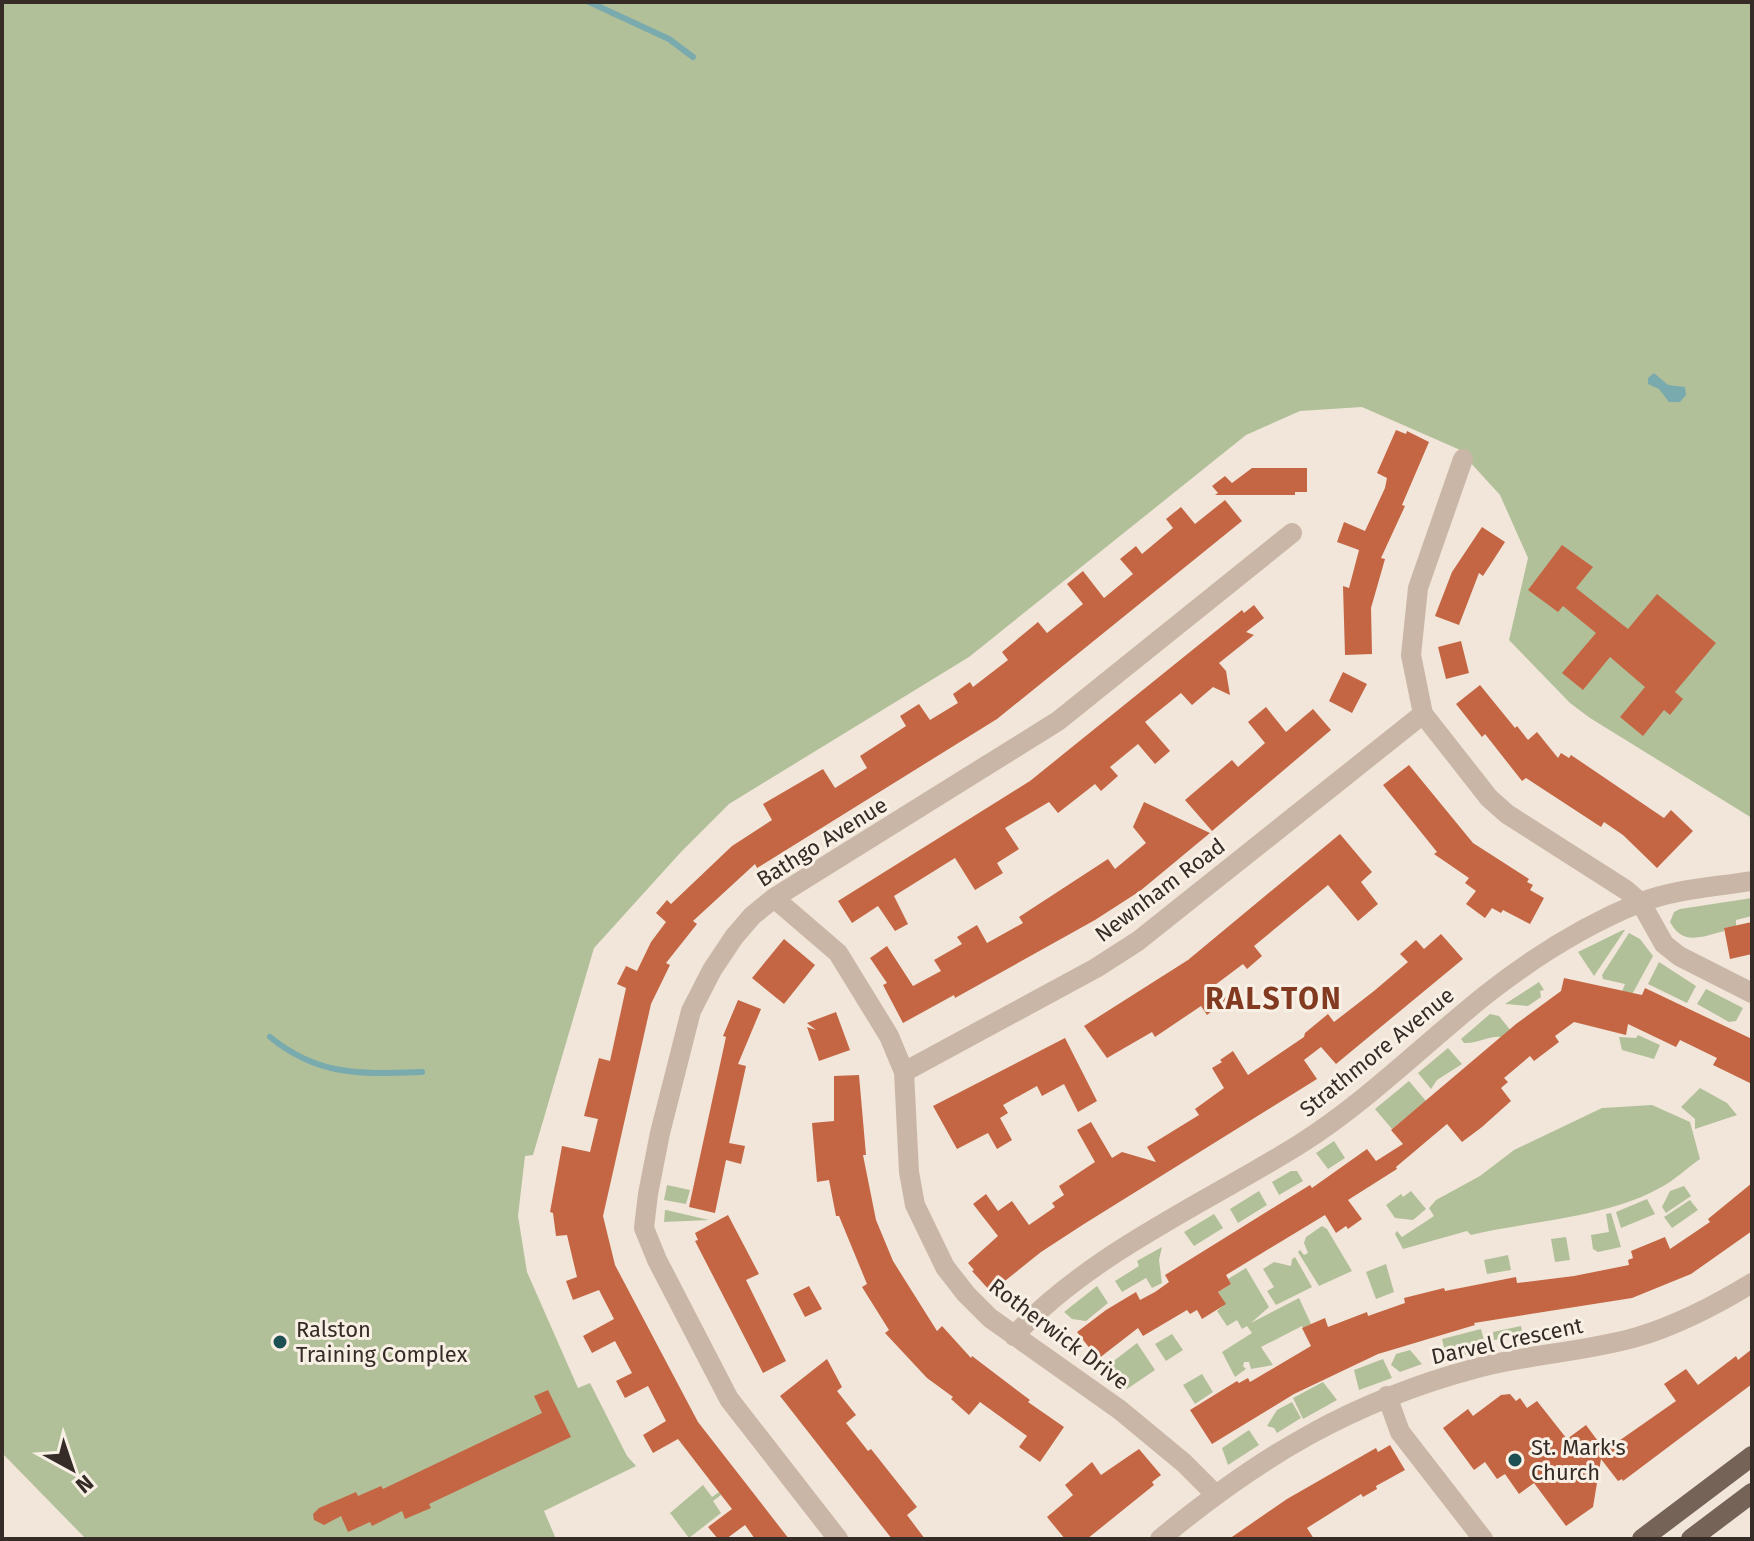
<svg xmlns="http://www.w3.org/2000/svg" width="1754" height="1541" font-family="'Fira Sans',sans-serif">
<rect width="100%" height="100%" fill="#f1e6d9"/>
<path fill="#b2c09a" d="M2,2H1752V818L1590,718L1570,703L1509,640L1528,558L1500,495L1458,449L1362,407L1300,411L1246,435L969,657L729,804L681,852L594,948L533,1155L525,1156L518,1216L527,1272L578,1388L590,1383L627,1456L636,1466L544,1511L556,1539H86L2,1453Z
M1752,898V916L1736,920V926L1724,928V931C1701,937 1683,946 1670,922L1674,912L1680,909Z
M1623,930H1625L1594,976L1578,952Z
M1629,933L1640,939L1653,956L1623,1011L1615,1009L1625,984L1603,979L1602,975Z
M1659,962L1696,986L1687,1003L1648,984Z
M1539,982L1544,990L1540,991L1541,997L1528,1006L1505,1004Z
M1706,989L1743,1008L1736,1021L1729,1022L1697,1004Z
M1490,1014L1499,1016L1516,1037L1511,1040C1493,1031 1482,1044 1464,1043L1461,1039Z
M1638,1035L1660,1045L1654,1059L1622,1050L1619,1037L1636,1038Z
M1448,1048L1462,1064L1437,1080L1431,1089L1418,1073Z
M1409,1081L1426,1101L1392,1129L1375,1109Z
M1700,1088L1727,1103L1737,1115L1695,1129V1119L1681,1107Z
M1652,1105L1690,1122L1700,1159C1688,1167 1677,1178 1665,1185C1610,1218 1533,1220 1471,1235L1467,1231L1403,1249L1395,1234L1397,1231L1402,1237L1434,1216L1429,1208L1436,1200L1480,1176L1514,1150L1602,1108Z
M1334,1141L1345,1158L1328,1169L1316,1153Z
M1291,1171H1297L1303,1181L1279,1195L1272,1182Z
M667,1185L690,1190L686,1204L664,1200Z
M1684,1186L1691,1196L1666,1213L1662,1207L1670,1191Z
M1259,1191L1267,1205L1238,1223L1230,1209Z
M1411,1191L1426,1209L1413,1220L1395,1218L1386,1205L1401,1194L1403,1197Z
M1647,1199L1655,1214L1621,1228L1616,1212Z
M1690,1200L1698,1210L1672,1228L1664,1217Z
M665,1210H666L709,1220L664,1222Z
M1611,1213L1621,1247L1598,1252L1593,1249L1591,1235L1609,1232L1606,1214Z
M1214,1214L1223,1228L1194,1246L1184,1232Z
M1322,1226L1327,1229L1352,1271L1319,1286L1298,1252L1300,1250L1304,1255L1308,1253L1304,1243L1306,1237Z
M1566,1237L1570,1260L1555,1262L1551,1239Z
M1162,1247L1159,1260L1162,1283L1152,1288L1146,1278L1122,1292L1115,1281L1139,1266L1137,1261Z
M1508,1255L1511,1270L1487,1274L1484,1260Z
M1295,1257L1312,1287L1276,1305L1267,1291L1274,1287L1263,1269L1274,1262L1291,1266L1292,1259Z
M1386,1264L1394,1292L1376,1299L1366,1272Z
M1246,1268L1269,1307L1251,1323L1299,1298L1311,1324L1303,1328L1302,1326L1261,1347L1273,1365L1251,1369L1249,1362H1244L1243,1366L1246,1369L1235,1377L1222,1352L1252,1333L1247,1326L1242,1329L1237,1320L1227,1326L1217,1311L1225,1304L1218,1292L1231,1284L1228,1279Z
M1097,1286L1108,1303L1086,1321L1072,1319L1064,1312Z
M1521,1326L1523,1336L1494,1340L1493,1332Z
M1481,1329L1486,1349L1447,1360L1442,1339Z
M1172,1334L1183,1350L1166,1361L1155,1344Z
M1137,1343L1155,1370L1127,1389L1106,1375L1102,1370Z
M1410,1350L1422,1364L1400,1372L1391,1365L1396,1354Z
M1383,1359L1392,1378L1359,1390L1354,1370Z
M1202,1374L1213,1392L1195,1404L1183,1385Z
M1323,1382L1337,1400L1303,1419L1293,1398Z
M1292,1402L1301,1418L1277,1433L1274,1428L1267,1426L1277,1410Z
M1249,1430L1259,1445L1228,1465L1222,1448Z
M703,1485L712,1497L719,1492L721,1495L713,1501L721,1513L689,1538L670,1513Z"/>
<path fill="#79aaad" d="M1654,373L1668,385L1685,387L1686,395L1680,402H1669L1659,389L1648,384V378Z"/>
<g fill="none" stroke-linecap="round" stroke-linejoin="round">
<path stroke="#79aaad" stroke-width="6" d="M589,2L669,39L693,57
M270,1037C319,1077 362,1074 422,1072"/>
</g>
<path fill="#c46644" d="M1396,430L1406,434L1407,431L1429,442L1402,505L1405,506L1381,558L1385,559L1371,608L1372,654L1345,655L1343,586L1349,588L1359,550L1337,542L1344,522L1365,531L1385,488L1387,478L1377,473Z
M1252,468H1307V492H1295V495H1215L1218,493L1212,486L1225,476L1232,483Z
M1225,500L1242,521L997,719L757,868L755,864L693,921L697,924L666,963L670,965L651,1004L603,1216L615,1265L698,1422L789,1539H755L745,1525L726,1539H718L708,1527L732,1509L678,1439L653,1453L643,1435L666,1421L648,1386L625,1398L616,1381L632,1373L615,1341L592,1353L583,1336L614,1319L599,1290L573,1300L566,1281L577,1277L567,1235L556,1236L553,1213L550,1212L562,1146L590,1152L598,1119L584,1116L599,1058L610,1061L626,988L617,984L626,966L637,971L651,942L666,922L656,913L667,900L671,904L732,846L772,820L763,804L823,769L835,788L867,768L860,756L906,726L900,716L919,704L930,720L958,703L953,694L970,682L973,687L1008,660L1002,652L1038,622L1047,633L1083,604L1067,584L1083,571L1104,598L1133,574L1120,559L1136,546L1142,554L1173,528L1166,519L1181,507L1195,524Z
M1482,527L1505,542L1483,576L1479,573L1459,625L1435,616L1452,572Z
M1562,545L1593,567L1576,588L1628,629L1657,594L1716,643L1675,692L1683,699L1670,715L1664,710L1643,736L1620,717L1645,687L1610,657L1583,690L1562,673L1596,633L1563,606L1558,612L1528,590Z
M1254,605L1264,618L1246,632L1254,635L1219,663L1226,671L1230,695L1213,687L1192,705L1181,693L1145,722L1170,751L1155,764L1138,744L1110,767L1118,776L1101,791L1095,784L1058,813L1049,802L1005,828L1019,849L997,863L1003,873L975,890L955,858L894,896L908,924L895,931L878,906L852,923L838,901L1030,781L1242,610L1244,613Z
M1461,641L1469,673L1446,679L1438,647Z
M1343,672L1367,684L1352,713L1329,701Z
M1480,685L1515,728L1517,726L1528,740L1537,732L1558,758L1561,753L1569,758L1571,755L1664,818L1671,810L1693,831L1657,868L1623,835L1604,822L1601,827L1526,778L1522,781L1485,734L1482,737L1456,704Z
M1266,707L1286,732L1313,709L1331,730L1212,831L1185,800L1232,760L1238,767L1265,743L1248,722Z
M1409,765L1473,843L1529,879L1527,882L1533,885L1530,890L1544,898L1530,924L1503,910L1501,913L1492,908L1485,918L1466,904L1476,891L1465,883L1469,878L1434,854L1437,852L1383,785Z
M1144,802L1210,833L1140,891L1095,920L955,998L954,995L903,1023L883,985L887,983L870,958L887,946L913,986L941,971L934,960L962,944L957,937L977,925L987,943L1023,923L1019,917L1108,859L1115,869L1146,843L1133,827Z
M1340,834L1372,872L1361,882L1378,904L1358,921L1328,885L1254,946L1262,956L1247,969L1243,964L1215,985L1227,999L1207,1015L1201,1006L1155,1037L1152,1032L1107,1058L1084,1026L1188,960Z
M1752,922V954L1730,959L1724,928Z
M1441,934L1463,959L1336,1064L1321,1047L1304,1060L1317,1079L1084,1224L1041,1252L991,1292L972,1271L974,1270L968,1263L998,1236L973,1204L986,1194L998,1211L1012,1201L1029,1225L1055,1207L1052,1203L1064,1195L1059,1186L1095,1162L1077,1130L1091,1122L1112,1158L1122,1152L1156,1162L1147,1147L1199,1115L1195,1109L1224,1088L1212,1068L1222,1062L1220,1060L1233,1051L1248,1075L1304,1037L1305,1033L1328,1014L1334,1022L1374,991L1408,962L1400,954L1416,940L1424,949Z
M784,939L815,965L784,1004L752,978Z
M1564,978L1642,995L1645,988L1752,1039V1084L1713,1065L1717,1058L1680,1040L1676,1047L1628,1024L1626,1035L1574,1022L1555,1036L1559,1042L1534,1061L1530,1056L1504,1078L1508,1082L1501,1088L1511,1101L1482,1127L1462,1142L1447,1124L1396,1167L1397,1169L1348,1200L1362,1219L1348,1229L1346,1226L1336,1233L1325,1215L1226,1275L1231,1284L1218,1292L1226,1304L1202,1319L1197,1310L1190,1314L1187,1310L1143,1336L1138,1328L1098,1359L1077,1332L1106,1310L1136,1292L1140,1300L1155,1292L1169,1282L1165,1275L1310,1185L1312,1188L1367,1149L1376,1161L1403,1144L1391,1130L1516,1024L1561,991Z
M738,1000L761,1009L738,1064L746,1066L729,1143L745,1146L741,1164L726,1160L715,1213L689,1207L726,1037L723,1036Z
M836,1012L850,1050L819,1061L807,1027L816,1030L807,1023Z
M1065,1038L1097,1101L1078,1112L1064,1084L1042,1096L1037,1086L1003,1105L1008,1113L1000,1118L1012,1140L997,1149L988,1133L957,1149L933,1106Z
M859,1075L866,1155H863L876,1220L893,1261L937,1331L942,1326L971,1358L972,1356L1030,1400L1028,1402L1064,1427L1040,1462L1019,1447L1027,1436L980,1402L969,1415L951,1399L953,1397L927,1378L885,1333L889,1330L862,1287L867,1284L839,1216H836L829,1180L817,1182L812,1123L834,1121V1076Z
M1752,1183V1231L1691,1274L1632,1298L1474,1323L1475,1325L1378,1354L1294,1394L1212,1444L1190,1410L1237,1381L1239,1383L1248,1378L1250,1382L1311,1346L1302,1328L1325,1318L1328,1327L1367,1312L1368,1316L1405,1303L1404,1298L1444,1288L1445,1291L1516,1277L1517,1283L1574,1276L1629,1265L1628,1260L1633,1258L1631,1251L1665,1237L1670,1249L1710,1222L1708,1219Z
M728,1215L759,1274L746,1280L786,1361L763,1373L695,1241L698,1240L695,1233Z
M809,1286L822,1309L805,1317L793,1294Z
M1752,1349V1384L1623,1481L1622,1479L1618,1481L1601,1459L1593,1507L1566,1526L1534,1483L1519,1494L1505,1474L1497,1479L1485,1462L1474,1470L1443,1428L1468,1409L1473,1416L1501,1395L1510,1394L1516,1401L1520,1398L1527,1408L1537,1401L1567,1439L1586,1425L1603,1448V1452L1676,1401L1664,1384L1686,1369L1698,1385L1736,1356L1738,1360Z
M827,1359L842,1387L837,1391L856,1415L846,1423L868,1451L871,1449L917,1507L907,1515L925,1539H892L780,1396Z
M548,1390L571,1437L429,1504L431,1508L405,1519L402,1511L372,1526L370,1522L348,1532L341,1516L324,1525L314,1520L313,1514L319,1508L356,1492L358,1496L381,1486L383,1489L542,1413L534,1396Z
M1390,1445L1405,1470L1376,1486L1377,1489L1363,1497L1361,1494L1307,1528L1314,1539H1229L1287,1499L1376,1448L1378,1452Z
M1139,1449L1161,1475L1152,1482L1154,1485L1087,1539H1065L1047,1517L1073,1495L1065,1485L1092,1462L1101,1475Z"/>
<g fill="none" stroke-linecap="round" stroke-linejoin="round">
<path stroke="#c9b6a6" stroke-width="20" d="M1463,459L1418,588L1411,655L1423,714L1489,798L1507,814L1626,890L1641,903L1664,944L1679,956L1752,993
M774,898L838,953L889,1036L904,1072L909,1172L915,1205L945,1267L966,1294L990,1318L1120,1410L1184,1463L1215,1494
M904,1072L1096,968L1138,941L1423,714
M1014,1336C1089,1254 1206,1203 1300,1144C1368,1101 1425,1043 1488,993C1534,957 1585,925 1639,903C1674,889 1715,887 1752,881
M1387,1396L1400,1432L1483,1539
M838,1539L729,1399L657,1260L644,1228L648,1194L660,1133L691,1011L712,970L734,937L752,916L774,898L1058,721L1292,533
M1160,1539C1259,1457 1352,1401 1477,1368C1530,1354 1585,1352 1637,1337C1678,1325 1716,1305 1752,1283"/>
<path stroke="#766358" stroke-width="20" d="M1642,1539L1752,1456
M1691,1539L1752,1493"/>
</g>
<g fill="#1d5055" stroke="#f9f0e5" stroke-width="3">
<circle cx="280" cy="1342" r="8"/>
<circle cx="1515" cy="1460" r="8"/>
</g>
<g text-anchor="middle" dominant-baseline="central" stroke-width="6" stroke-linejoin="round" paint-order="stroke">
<g font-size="22" fill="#352b27" stroke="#f9f0e5">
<text transform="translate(822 842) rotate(-32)">Bathgo Avenue</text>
<text transform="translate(1160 890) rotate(-37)">Newnham Road</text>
<text transform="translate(1377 1052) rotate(-39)">Strathmore Avenue</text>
<text transform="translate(1059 1334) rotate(37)">Rotherwick Drive</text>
<text transform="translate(1507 1341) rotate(-12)">Darvel Crescent</text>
</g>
<g font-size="22" fill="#352b27" stroke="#f9f0e5" text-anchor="start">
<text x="296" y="1329">Ralston<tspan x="296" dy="25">Training Complex</tspan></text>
<text x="1531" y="1447">St. Mark's<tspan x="1531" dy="25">Church</tspan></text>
</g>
<g font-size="30" font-weight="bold" letter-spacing="2" fill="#823a21" stroke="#f9f0e5">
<text x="1274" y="999">RALSTON</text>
</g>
</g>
<rect width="1754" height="1541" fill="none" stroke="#352b27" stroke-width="8"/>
<g transform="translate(72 1469) rotate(140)" stroke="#f9f0e5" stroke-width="6" paint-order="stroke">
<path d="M0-6L14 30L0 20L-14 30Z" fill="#352b27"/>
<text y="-12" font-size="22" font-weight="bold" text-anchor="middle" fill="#352b27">N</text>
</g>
</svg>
